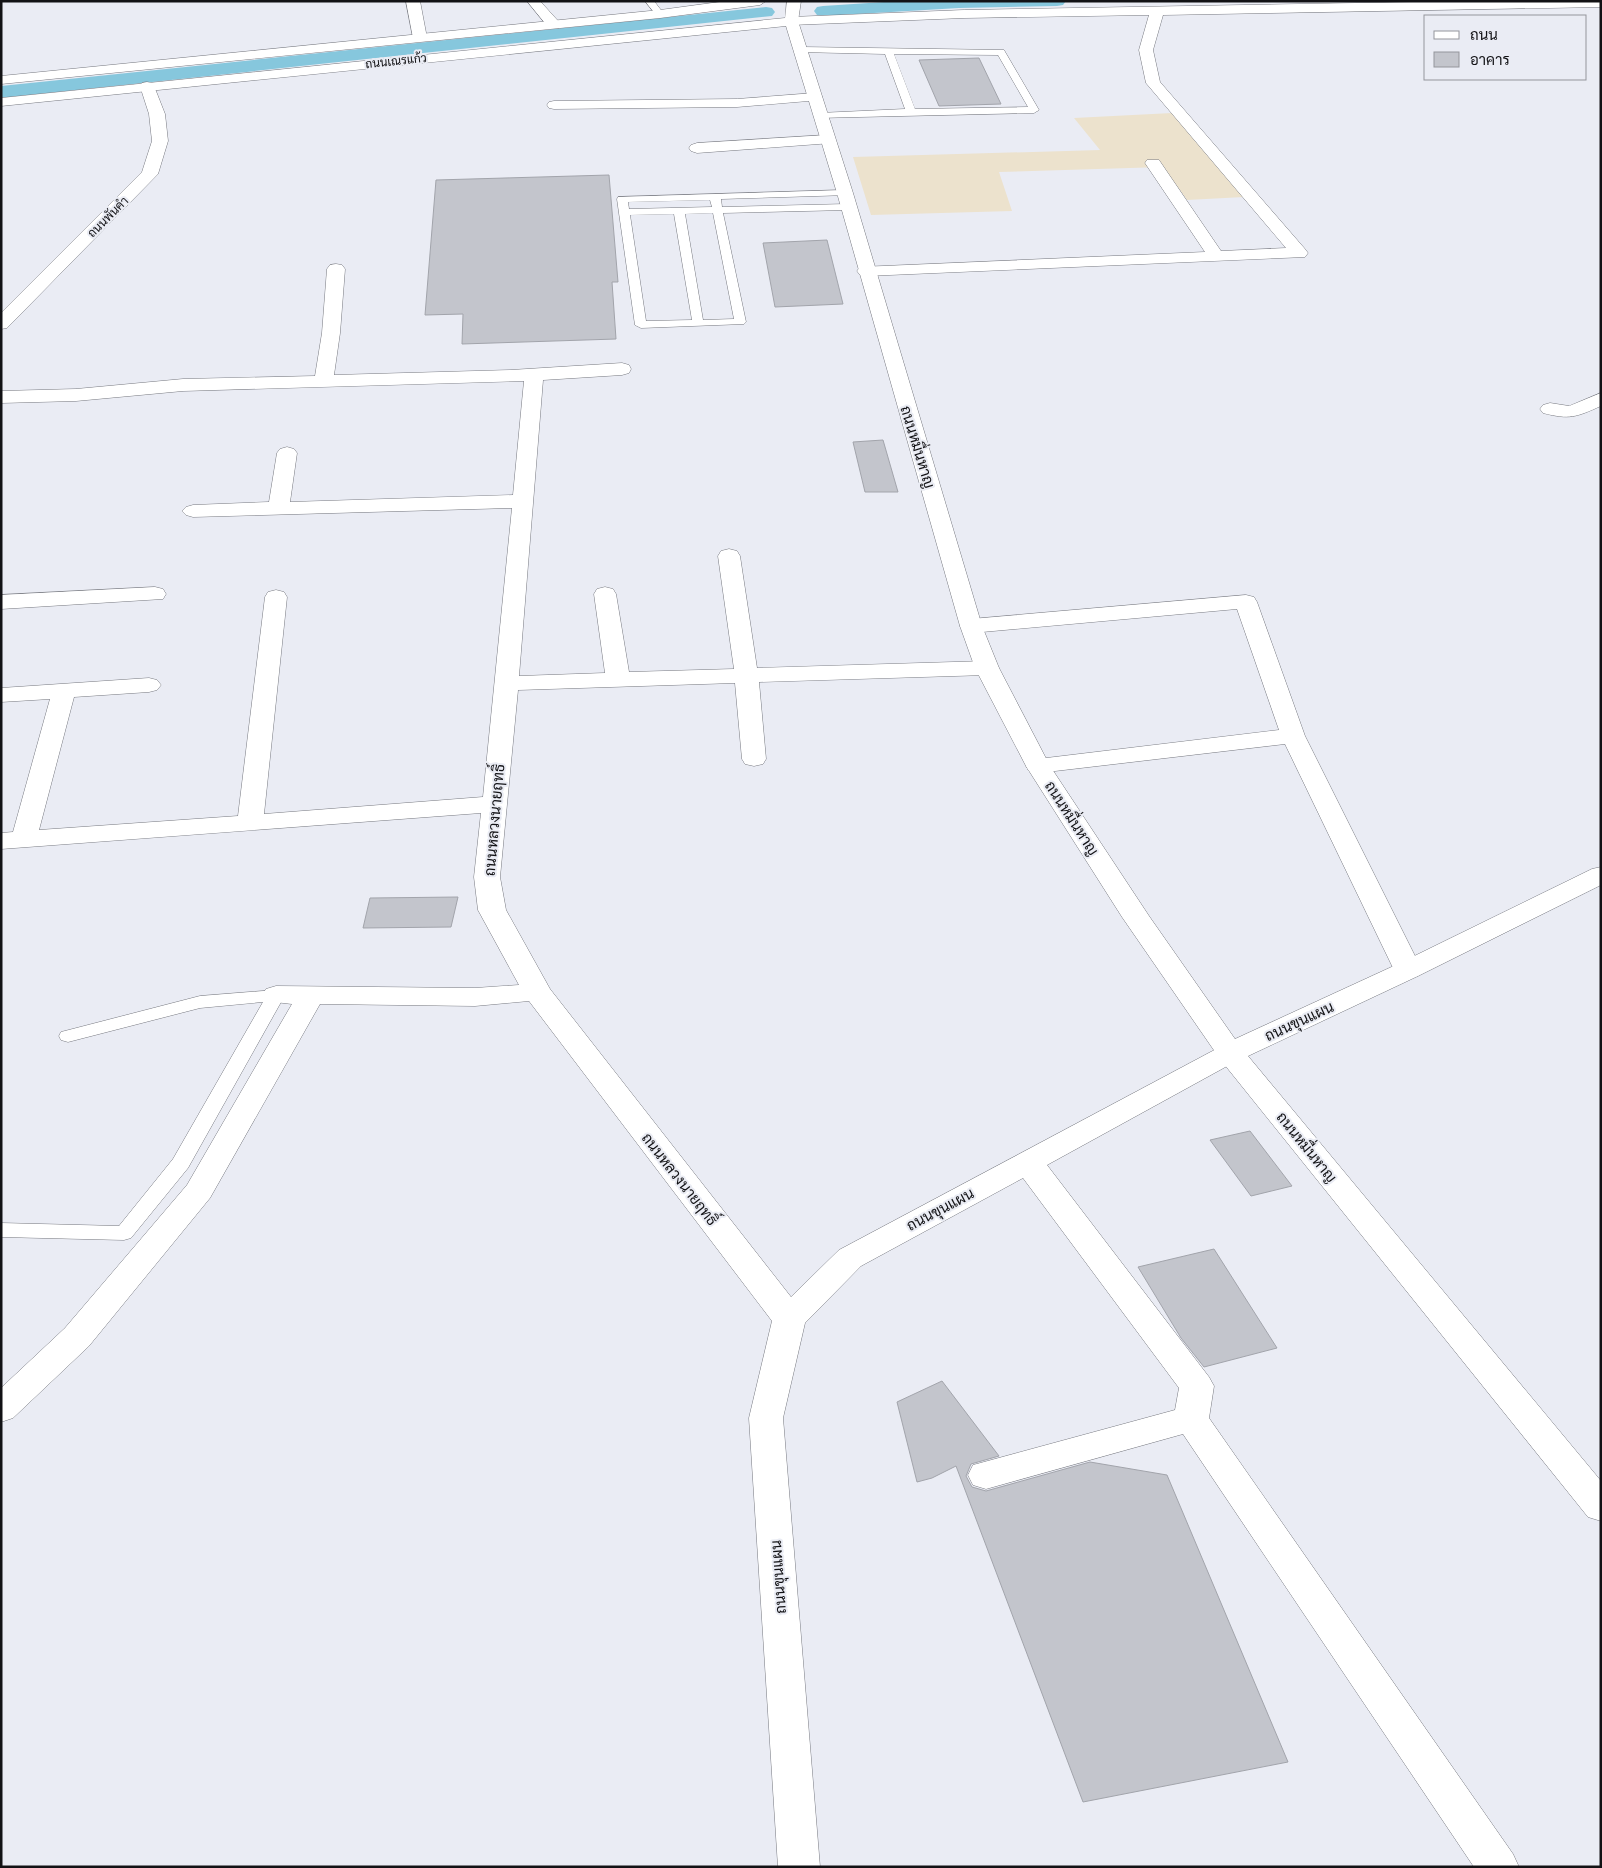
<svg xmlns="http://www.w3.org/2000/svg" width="1602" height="1868" font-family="Helvetica,Sarabun,sans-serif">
<rect width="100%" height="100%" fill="#eaecf4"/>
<path fill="#ece2cd" d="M1172,113L1244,197L1187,200L1163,167L999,172L1012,211L871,215L853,157L1100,150L1074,118Z"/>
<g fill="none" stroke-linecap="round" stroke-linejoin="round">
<path fill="#86c7dd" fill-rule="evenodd" d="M899,1H1066L1063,5L1057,6L959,8L823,16L817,15L814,11L817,7L823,6Z
M766,7L772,8L775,12L772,16L1,98V86Z"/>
</g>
<path fill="#c3c5cc" stroke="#a2a4ab" d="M979,58L1001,104L939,106L919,60Z
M609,175L618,282H612L616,339L462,344L463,314L425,315L436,180Z
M827,240L843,304L775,307L763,243Z
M883,440L898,492H865L853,442Z
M458,897L451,927L363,928L370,898Z
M1250,1131L1292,1186L1251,1196L1210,1140Z
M1214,1249L1277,1348L1204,1367L1181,1338L1138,1267Z
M942,1381L999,1456L971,1464L966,1476L972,1487L986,1491L1090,1462L1167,1475L1288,1762L1083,1802L956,1466L932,1478L917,1482L897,1402Z"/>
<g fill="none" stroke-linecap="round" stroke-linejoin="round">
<defs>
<path id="lane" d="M645,1H654L664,14L663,16H657Z
M801,47L1004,50L1039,110L1034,113L816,118V114L819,113L905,109L885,54L798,52L797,50ZM894,54L998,55L1028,107L915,109Z
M845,190L850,193L849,195L721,199L722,207L847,204L852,207L847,210L723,213L746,322L744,324L641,328L635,325L617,199L618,197ZM710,200L712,207L629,209L628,202ZM713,213L734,319L703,320L685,214ZM674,214L692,320L646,321L630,215Z
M276,990L282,991L285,995L188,1168L131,1238L124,1240L1,1237V1223L119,1226L173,1159L263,1002L200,1008L68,1042L61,1040L59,1036L61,1032L200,996Z"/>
<path id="street" d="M406,1H420L427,38L425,41H415L413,38Z
M527,1H540L559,22L561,25L559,28H549Z
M1470,1H1601V7L1163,15L1153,50L1160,82L1305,249L1308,253L1305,257L866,276L860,275L857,271L860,267L1205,252L1145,163L1147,160H1159L1221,251L1286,248L1146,83L1139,50L1149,15L964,18L791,25L784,21L791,17L964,10Z
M147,82L152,83L154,86L165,114L168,141L158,174L7,328L1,329V313L142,172L152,141L149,114L140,86L142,83Z
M815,93L820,94L822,97L820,100L737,107L554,109L549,108L547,105L549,102L554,101L737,99Z
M827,135L832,137L835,140L832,143L697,153L691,151L689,148L691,145L697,143Z
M336,264L342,265L345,269L340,333L334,375L511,370L622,363L629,365L631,369L629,373L622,375L543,380L519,676L605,673L594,594L597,589L605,587L613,589L616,594L629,672L734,669L718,556L721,551L729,549L737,551L740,556L757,668L987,661L995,663L999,668L995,673L987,675L759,682L766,759L763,764L754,766L745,764L742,759L735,683L518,690L500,877L506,910L550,989L791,1297L839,1250L1220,1047L1230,1044L1240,1047L1245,1053L1240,1059L1047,1165L1209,1377L1214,1386L1209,1418L1513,1854L1519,1867H1474L1183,1434L986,1489L973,1485L968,1475L973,1465L1175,1410L1179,1388L1023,1178L861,1266L805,1323L783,1418L820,1867H778L749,1418L772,1321L529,1001L475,1006L320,1004L210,1198L89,1346L13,1418L1,1422V1388L65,1328L187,1185L292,1004L266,1001L262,995L266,989L276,986L475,988L519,985L478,910L474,877L481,813L1,849V833L13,832L50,699L1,702V688L149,678L157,680L161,685L157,690L149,692L74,697L39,830L238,816L265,597L268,592L276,590L284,592L287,597L264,814L483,797L512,508L193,517L186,515L182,511L186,507L193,505L269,502L277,453L280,449L287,447L294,449L297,453L290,502L513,495L524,381L183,391L76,401L1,403V391L76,389L183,379L315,376L322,333L327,269L330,265Z
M1601,393V406C1576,417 1570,420 1543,413L1540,409L1543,405L1550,403L1569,406Z
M155,587L163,589L166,594L163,599L1,609V595Z
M1246,595L1254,597L1257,602L1305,736L1422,970L1418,976L1408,978L1398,976L1394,970L1285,744L1038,773L1029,771L1026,766L1029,761L1038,759L1279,730L1237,609L971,633L963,631L960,626L963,621L971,619Z"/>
<path id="secondary" d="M727,1H766L760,5L660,18L1,84V76L660,10Z
M787,1H801L798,21L853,193L982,626L999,668L1050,766L1149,916L1235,1039L1398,964L1592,869L1601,867V885L1418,976L1248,1056L1601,1481V1521L1588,1517L1220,1059L1122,917L1026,766L975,668L960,626L837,193L786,26L1,106V98L785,18Z"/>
</defs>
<use href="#lane" stroke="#777980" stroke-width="1"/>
<use href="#street" stroke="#777980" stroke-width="1"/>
<use href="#secondary" stroke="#777980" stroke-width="1"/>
<use href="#lane" fill="#fff" fill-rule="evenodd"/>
<use href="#street" fill="#fff" fill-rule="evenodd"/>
<use href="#secondary" fill="#fff" fill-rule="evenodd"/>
</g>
<g text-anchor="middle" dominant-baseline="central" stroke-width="4" stroke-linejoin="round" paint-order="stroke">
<g font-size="12" fill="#121215" stroke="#eaecf4">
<text transform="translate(396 61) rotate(-6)">ถนนเณรแก้ว</text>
<text transform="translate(108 217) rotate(-45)">ถนนพันคำ</text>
</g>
<g font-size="15" fill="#121215" stroke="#eaecf4">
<text transform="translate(918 447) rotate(73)">ถนนหมื่นหาญ</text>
<text transform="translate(1072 818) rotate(57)">ถนนหมื่นหาญ</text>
<text transform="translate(494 820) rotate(-85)">ถนนหลวงนายฤทธิ์</text>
<text transform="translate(1299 1021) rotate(-25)">ถนนขุนแผน</text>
<text transform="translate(1307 1147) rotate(51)">ถนนหมื่นหาญ</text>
<text transform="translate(680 1179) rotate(52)">ถนนหลวงนายฤทธิ์</text>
<text transform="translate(940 1209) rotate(-28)">ถนนขุนแผน</text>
<text transform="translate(778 1577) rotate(-94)">ถนนขุนแผน</text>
</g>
</g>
<rect width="1602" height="1868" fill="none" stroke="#121215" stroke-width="5"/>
<rect x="1424" y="15" width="162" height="65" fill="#eaecf4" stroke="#94959b"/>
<rect x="1434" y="31" width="25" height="8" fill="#ffffff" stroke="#94959b"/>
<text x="1470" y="40" font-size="15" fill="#121215">ถนน</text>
<rect x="1434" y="52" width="25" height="15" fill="#c3c5cc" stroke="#94959b"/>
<text x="1470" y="65" font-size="15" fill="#121215">อาคาร</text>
</svg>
